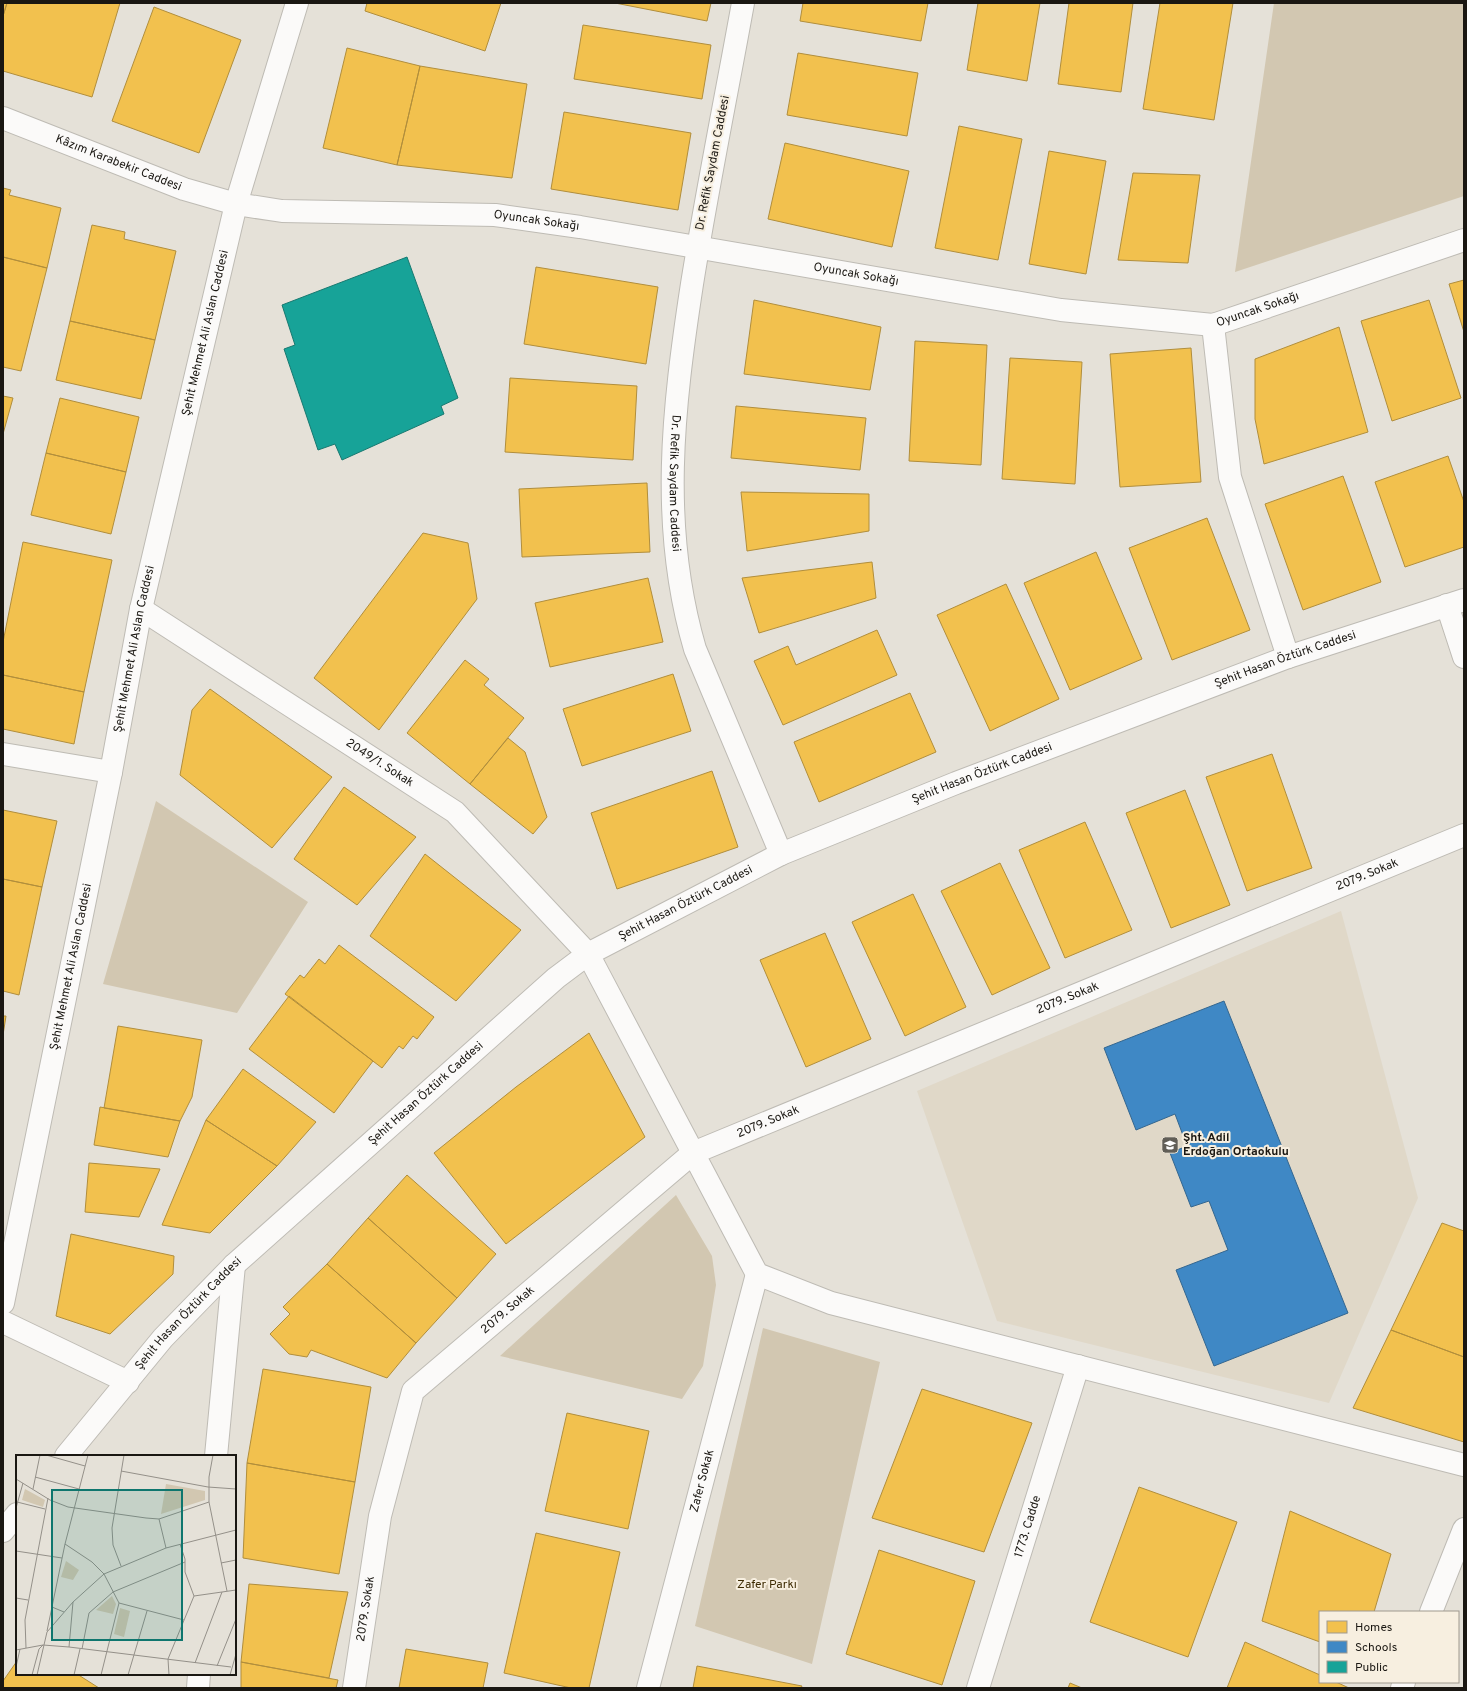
<svg xmlns="http://www.w3.org/2000/svg" width="1467" height="1691" font-family="Overpass,sans-serif">
<rect width="100%" height="100%" fill="#e5e1d8"/>
<path fill="#e0d8c8" d="M1341,911L1418,1198L1329,1403L997,1321L917,1091Z"/>
<path fill="#d2c7b1" d="M1274,3H1464V196L1235,272Z
M156,801L308,902L237,1013L103,984Z
M676,1195L712,1256L716,1285L703,1366L682,1399L500,1356Z
M763,1328L880,1362L812,1664L695,1626Z"/>
<path fill="#f2c14e" stroke="#b18e3c" d="M3,3H7L3,16Z
M7,3H120L92,97L3,71V16Z
M367,3H501L485,51L365,11Z
M615,3H711L707,21Z
M803,3H928L921,41L800,21Z
M978,3H1040L1027,81L967,70Z
M1069,3H1133L1121,92L1058,84Z
M1160,3H1233L1214,120L1143,109Z
M154,7L241,40L199,153L112,121Z
M583,25L711,45L702,99L574,79Z
M347,48L420,66L397,165L323,148Z
M798,53L918,73L907,136L787,115Z
M420,66L527,84L512,178L397,165Z
M564,112L691,133L678,210L551,189Z
M959,126L1022,139L998,260L935,248Z
M785,143L909,171L892,247L768,219Z
M1049,151L1106,161L1086,274L1029,264Z
M1133,173L1200,175L1188,263L1118,260Z
M3,188L11,190L9,195L61,208L47,268L3,257Z
M92,225L125,232L124,239L176,251L155,340L70,321Z
M3,257L47,268L21,371L3,367Z
M536,267L658,287L646,364L524,344Z
M1464,280V332L1449,284Z
M754,300L881,327L870,390L744,374Z
M1429,300L1461,398L1392,421L1361,321Z
M70,321L155,340L141,399L56,380Z
M1339,327L1368,432L1264,464L1255,419V359Z
M915,341L987,345L981,465L909,461Z
M1191,348L1201,482L1120,487L1110,354Z
M1010,358L1082,362L1075,484L1002,479Z
M510,378L637,386L633,460L505,452Z
M3,396L13,398L3,434Z
M60,398L139,417L126,472L46,453Z
M736,406L866,418L860,470L731,458Z
M46,453L126,472L111,534L31,515Z
M1448,456L1464,502V547L1405,567L1375,482Z
M1343,476L1381,582L1303,610L1265,504Z
M647,483L650,552L522,557L519,489Z
M741,492L869,494V531L747,551Z
M1207,518L1250,630L1172,660L1129,548Z
M423,533L468,543L477,599L379,730L314,678Z
M23,542L112,560L84,692L3,675V642Z
M1096,552L1142,659L1070,690L1024,583Z
M872,562L876,598L759,633L742,578Z
M648,578L663,642L550,667L535,603Z
M1006,584L1059,699L990,731L937,615Z
M877,630L897,675L783,725L754,661L788,646L796,665Z
M465,660L489,679L484,685L524,718L470,784L407,733Z
M673,674L691,731L582,766L563,709Z
M3,675L84,692L74,744L3,729Z
M210,689L332,777L272,848L180,775L192,710Z
M910,693L936,752L819,802L794,742Z
M508,738L525,752L547,817L533,834L470,784Z
M1272,754L1312,868L1247,891L1206,777Z
M712,771L738,847L617,889L591,813Z
M344,787L416,837L357,905L294,859Z
M1185,790L1230,905L1171,928L1126,813Z
M3,810L57,821L42,887L3,879Z
M1085,822L1132,930L1065,958L1019,850Z
M425,854L521,930L456,1001L370,936Z
M1000,863L1050,968L992,995L941,891Z
M3,879L42,887L19,995L3,991Z
M913,894L966,1007L905,1036L852,922Z
M825,933L871,1039L806,1067L760,960Z
M339,945L434,1017L417,1039L413,1036L403,1049L399,1046L382,1068L285,994L300,975L304,978L319,959L325,964Z
M289,996L373,1061L334,1113L249,1049Z
M3,1016H6L3,1035Z
M118,1026L202,1040L192,1097L180,1121L104,1108Z
M589,1033L645,1137L506,1244L434,1153L516,1087Z
M243,1069L316,1122L277,1166L206,1120Z
M100,1107L180,1121L168,1157L94,1145Z
M206,1120L277,1166L210,1233L162,1225Z
M89,1163L160,1169L139,1217L85,1212Z
M407,1175L496,1254L457,1298L368,1218Z
M368,1218L457,1298L416,1343L327,1264Z
M1442,1223L1464,1231V1357L1391,1330Z
M71,1234L174,1256L173,1274L110,1334L56,1316Z
M327,1264L416,1343L387,1378L311,1350L307,1357L289,1354L270,1334L290,1314L283,1307Z
M1391,1330L1464,1357V1442L1353,1408Z
M263,1369L371,1387L355,1482L247,1463Z
M922,1389L1032,1423L984,1552L872,1518Z
M567,1413L649,1431L628,1529L545,1511Z
M247,1463L355,1482L339,1574L243,1558Z
M1139,1487L1237,1522L1188,1657L1090,1622Z
M1290,1511L1391,1554L1374,1612H1320V1642L1262,1621Z
M536,1533L620,1552L589,1688H571L504,1673Z
M879,1550L975,1581L942,1685L846,1654Z
M249,1584L348,1592L329,1678L241,1662Z
M1245,1642L1320,1675V1682H1336L1349,1688H1227Z
M406,1649L488,1663L483,1688H399Z
M17,1661V1674H77L99,1688H3V1681Z
M241,1662L338,1680L336,1688H241Z
M697,1666L802,1686L801,1688H693Z
M1070,1683L1082,1688H1068Z"/>
<path fill="#3f88c5" stroke="#34668f" d="M1224,1001L1348,1313L1214,1366L1176,1270L1228,1250L1209,1201L1191,1207L1170,1153L1187,1146L1175,1114L1136,1130L1104,1048Z"/>
<path fill="#17a398" stroke="#187970" d="M407,257L458,398L441,406L444,414L342,460L335,444L318,450L284,349L295,345L282,305Z"/>
<g fill="none" stroke-linecap="round" stroke-linejoin="round">
<defs>
<g id="minor">
<path id="s1" d="M743,3C726,97 707,190 692,284C673,408 659,526 695,649L781,854"/>
<path id="s2" d="M3,118L184,189L236,204L282,211L495,215L580,227L1061,310L1213,325L1464,240"/>
<path d="M1213,325L1230,477L1288,657"/>
<path d="M1447,605L1464,657"/>
<path id="s3" d="M141,609L455,812L588,954L757,1274L831,1303L1464,1465"/>
<path d="M3,754L111,772"/>
<path id="s4" d="M3,1303L111,772L141,609L236,204L297,3"/>
<path d="M3,1322L128,1382"/>
<path id="s5" d="M66,1456L163,1338L234,1265L556,978L588,954L781,854L956,783L1288,657L1464,600"/>
<path d="M216,1456L234,1265"/>
<path d="M3,1531L17,1514"/>
<path d="M1431,1612L1464,1529"/>
<path d="M198,1688L199,1674"/>
<path id="s6" d="M354,1688L380,1516L413,1391L693,1153L1464,835"/>
<path id="s7" d="M648,1688L757,1274"/>
<path id="s8" d="M978,1688L1078,1366"/>
<path d="M1402,1688L1404,1682"/>
</g>
</defs>
<use href="#minor" stroke="#bebbb4" stroke-width="24"/>
<use href="#minor" stroke="#fbfaf9" stroke-width="22"/>
</g>
<defs>
<symbol id="school-square" viewBox="-11 -11 22 22"><rect x="-9" y="-9" width="18" height="18" rx="4" fill="#615e57" stroke="#f7efe0"/><path d="M0-5L7-2L0 1L-7-2ZM-4 1L0 2.5L4 1V4Q0 6-4 4Z" fill="#fff"/></symbol>
</defs>
<g fill-rule="evenodd">
<use href="#school-square" x="1160" y="1135" width="20" height="20"/>
</g>
<g text-anchor="middle" dominant-baseline="central" stroke-width="4" stroke-linejoin="round" paint-order="stroke">
<g font-size="12" fill="#1a1712" stroke="#f7efe0">
<text transform="translate(713 163) rotate(-79)">Dr. Refik Saydam Caddesi</text>
<text stroke="none"><textPath href="#s2" startOffset="124">Kâzım Karabekir Caddesi</textPath></text>
<text stroke="none"><textPath href="#s2" startOffset="550">Oyuncak Sokağı</textPath></text>
<text stroke="none"><textPath href="#s2" startOffset="874">Oyuncak Sokağı</textPath></text>
<text stroke="none"><textPath href="#s2" startOffset="1282">Oyuncak Sokağı</textPath></text>
<text stroke="none"><textPath href="#s4" startOffset="991">Şehit Mehmet Ali Aslan Caddesi</textPath></text>
<text stroke="none"><textPath href="#s1" startOffset="486">Dr. Refik Saydam Caddesi</textPath></text>
<text stroke="none"><textPath href="#s4" startOffset="667">Şehit Mehmet Ali Aslan Caddesi</textPath></text>
<text stroke="none"><textPath href="#s5" startOffset="1484">Şehit Hasan Öztürk Caddesi</textPath></text>
<text stroke="none"><textPath href="#s3" startOffset="284">2049/1. Sokak</textPath></text>
<text stroke="none"><textPath href="#s5" startOffset="1160">Şehit Hasan Öztürk Caddesi</textPath></text>
<text stroke="none"><textPath href="#s6" startOffset="1400">2079. Sokak</textPath></text>
<text stroke="none"><textPath href="#s5" startOffset="836">Şehit Hasan Öztürk Caddesi</textPath></text>
<text stroke="none"><textPath href="#s4" startOffset="343">Şehit Mehmet Ali Aslan Caddesi</textPath></text>
<text stroke="none"><textPath href="#s6" startOffset="1076">2079. Sokak</textPath></text>
<text stroke="none"><textPath href="#s5" startOffset="512">Şehit Hasan Öztürk Caddesi</textPath></text>
<text stroke="none"><textPath href="#s6" startOffset="752">2079. Sokak</textPath></text>
<text stroke="none"><textPath href="#s6" startOffset="428">2079. Sokak</textPath></text>
<text stroke="none"><textPath href="#s5" startOffset="188">Şehit Hasan Öztürk Caddesi</textPath></text>
<text stroke="none"><textPath href="#s7" startOffset="214">Zafer Sokak</textPath></text>
<text stroke="none"><textPath href="#s8" startOffset="169">1773. Cadde</textPath></text>
<text stroke="none"><textPath href="#s6" startOffset="80">2079. Sokak</textPath></text>
</g>
<g font-size="12" font-weight="bold" fill="#1a1712" stroke="#f7efe0" text-anchor="start">
<text x="1183" y="1138">Şht. Adil<tspan x="1183" dy="14">Erdoğan Ortaokulu</tspan></text>
</g>
<g font-size="12" fill="#3e2c03" stroke="#f7efe0">
<text x="767" y="1585">Zafer Parkı</text>
</g>
</g>
<g transform="translate(16 1455)">
<rect width="220" height="220" fill="#e5e1d8"/>
<path d="M150,29L189,36V45L145,59ZM9,34L29,45L27,52L6,45ZM50,106L63,115L57,125L45,122ZM96,141L100,149L97,159L80,155ZM104,153L114,156L108,182L98,179Z" fill="#d2c7b1"/>
<path fill="none" stroke="#949089" stroke-width="1" d="M30,0L69,11M197,0L193,22V47L211,136M105,16L192,32L220,34M19,22L63,34M0,24L34,45L52,52L130,63L143,64L193,47M17,34L24,0M1,47L29,54M0,53L7,28M143,64L150,93M49,89L76,107L88,119L103,148L168,165M0,96L46,103M205,108L220,105M105,111L97,90L96,73L108,0M178,141L220,135M0,143L12,145M36,152L48,157M31,176L49,89L72,0M53,192L57,147M10,193L9,165L32,43M66,194L73,158L97,137L169,107M0,195L27,190L53,192L215,212M179,208L206,137M201,211L220,164M0,212L4,194M16,220L23,194L27,190M21,220L31,177L57,147L88,119L150,93L220,75M58,220L64,194M85,220L103,148M112,220L131,156M153,220L152,204L178,141L169,117V104L164,89M214,220L220,199"/>
<path fill="#0f766e" fill-opacity="0.15" stroke="#0f766e" stroke-width="2" d="M36,35H166V185H36Z"/>
<rect width="220" height="220" fill="none" stroke="#1a1712" stroke-width="2"/>
</g>
<rect width="1467" height="1691" fill="none" stroke="#1a1712" stroke-width="8"/>
<rect x="1319" y="1611" width="140" height="72" fill="#f7efe0" stroke="#9f998e"/>
<rect x="1327" y="1621" width="20" height="12" fill="#f2c14e" stroke="#9f998e"/>
<text x="1355" y="1631" font-size="12" fill="#1a1712">Homes</text>
<rect x="1327" y="1641" width="20" height="12" fill="#3f88c5" stroke="#9f998e"/>
<text x="1355" y="1651" font-size="12" fill="#1a1712">Schools</text>
<rect x="1327" y="1661" width="20" height="12" fill="#17a398" stroke="#9f998e"/>
<text x="1355" y="1671" font-size="12" fill="#1a1712">Public</text>
</svg>
